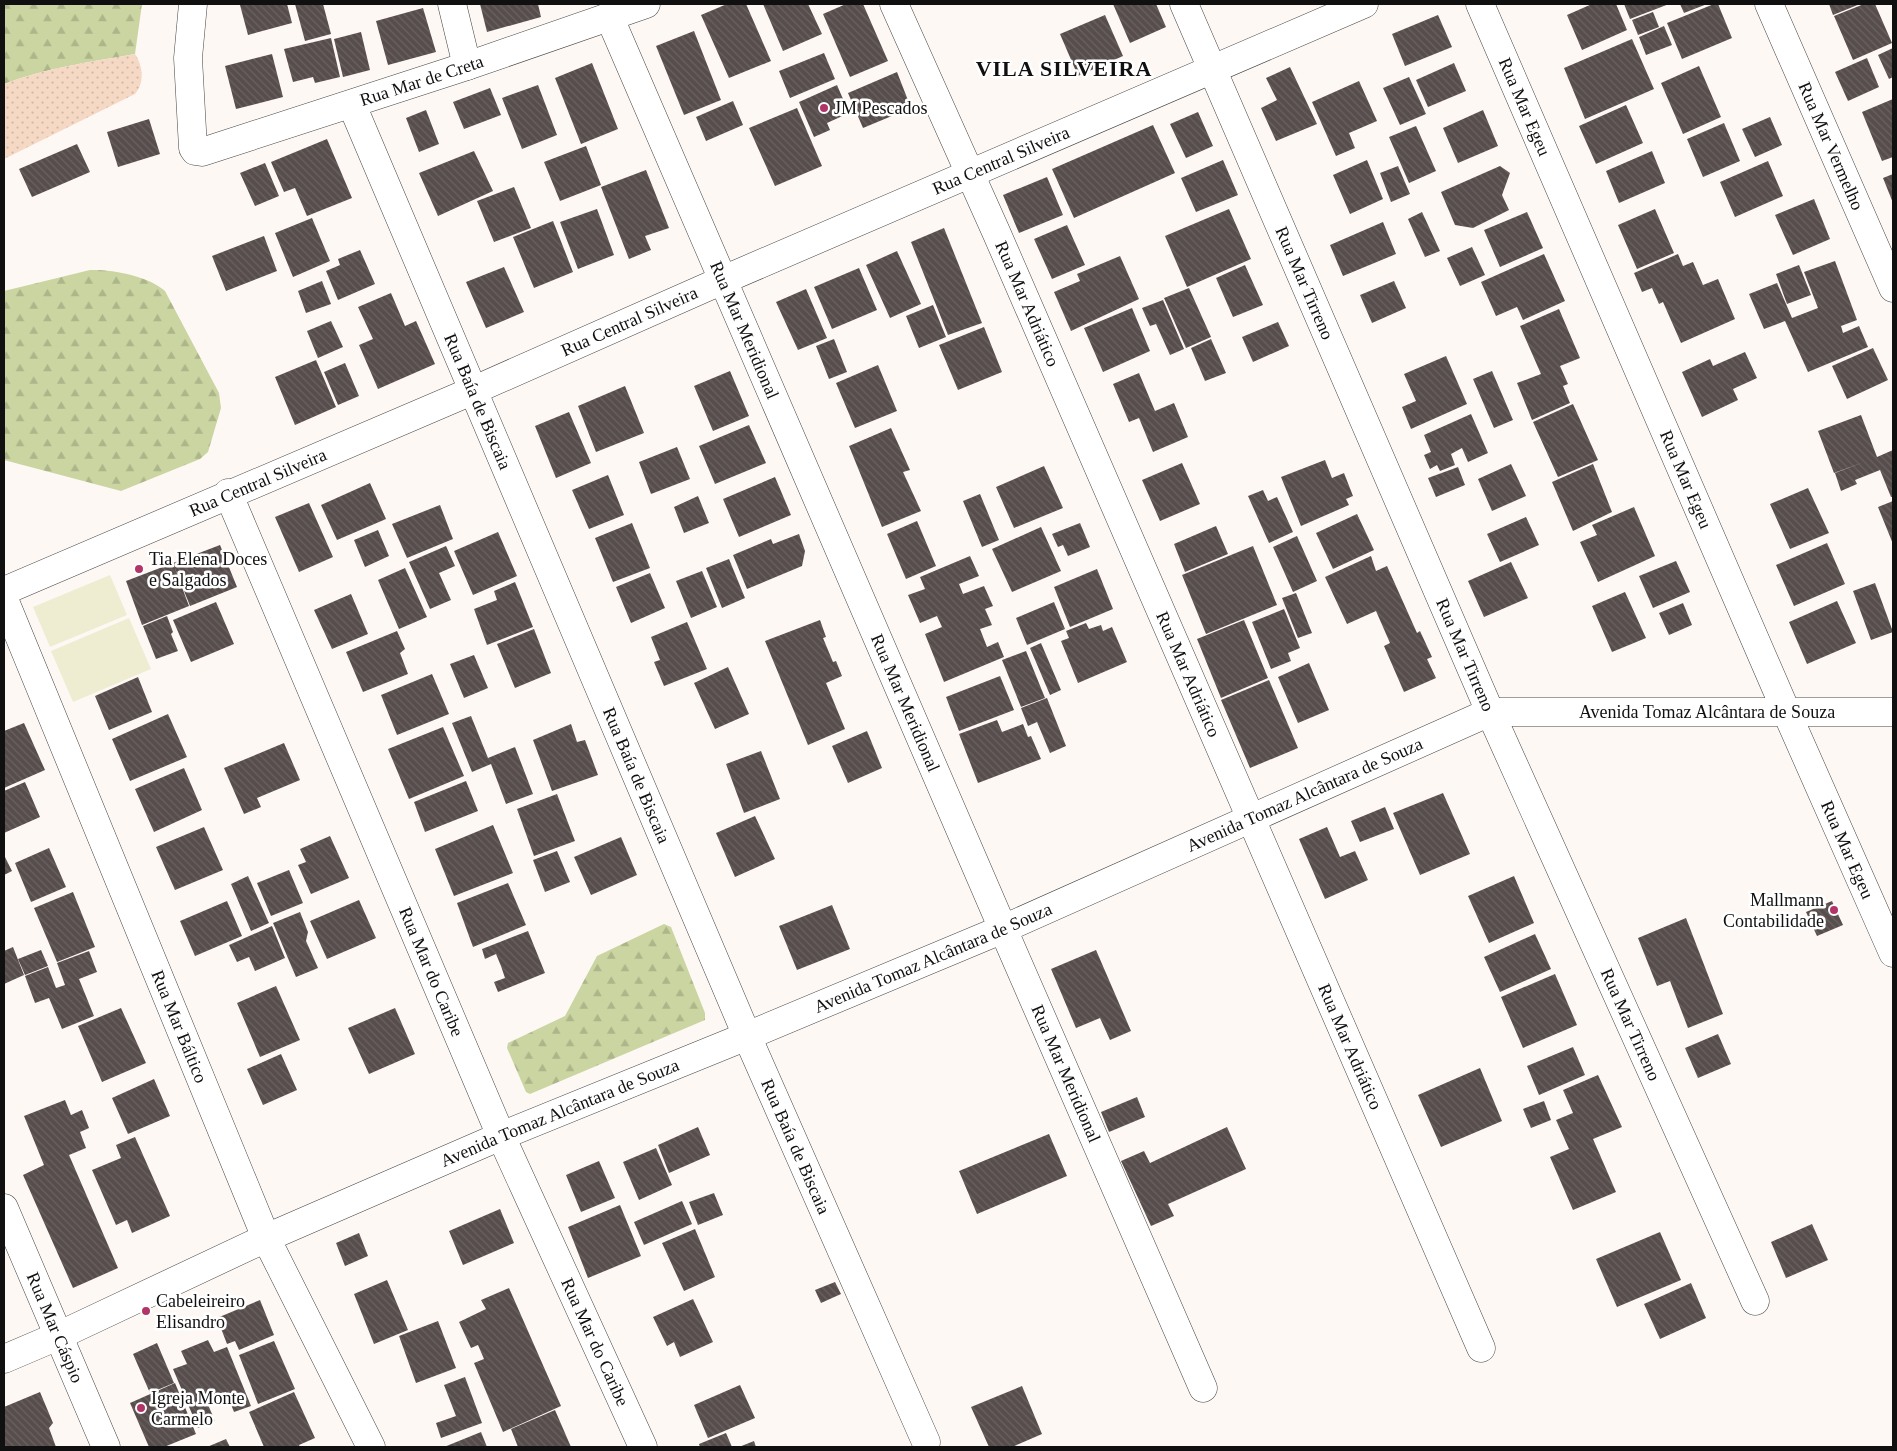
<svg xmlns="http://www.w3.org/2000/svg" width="1897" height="1451" font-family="Georgia,serif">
<defs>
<pattern id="forest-firs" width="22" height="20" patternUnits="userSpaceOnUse" patternTransform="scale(1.25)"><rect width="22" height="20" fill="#cbd5a1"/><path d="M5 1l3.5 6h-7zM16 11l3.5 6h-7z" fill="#adb68a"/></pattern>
<pattern id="sand-dots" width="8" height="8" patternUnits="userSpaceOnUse" patternTransform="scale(1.25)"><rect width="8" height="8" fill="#f5d9c5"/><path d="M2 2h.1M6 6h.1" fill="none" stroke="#d1b9a8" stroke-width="1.8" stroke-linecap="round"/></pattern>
<pattern id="building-back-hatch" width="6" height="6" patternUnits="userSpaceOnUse" patternTransform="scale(1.25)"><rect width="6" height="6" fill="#574d4d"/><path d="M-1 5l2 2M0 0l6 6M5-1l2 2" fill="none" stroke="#6a6262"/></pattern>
</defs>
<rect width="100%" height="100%" fill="#fef8f4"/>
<path fill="url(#forest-firs)" d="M4,4H142L135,54C91,62 45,68 4,84Z
M90,270C111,269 149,276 165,291L219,393L221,408L208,452L200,459L121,491L4,460V291Z
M664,924L671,927L705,1013V1020L530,1094L526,1092L507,1048L508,1043L565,1016L597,956Z"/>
<path fill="url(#sand-dots)" d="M135,54C143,66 145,83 135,94L4,159V84C45,68 91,62 135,54Z"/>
<path fill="#eeedd1" d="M110,575L127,615L50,647L33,607Z
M129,618L151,669L73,702L51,651Z"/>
<path fill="url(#building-back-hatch)" d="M243,4H287L292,23L248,35L240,5Z
M295,4H323L331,34L305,41Z
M480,4H538L541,17L487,32Z
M727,4H746L771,61L729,78L701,15Z
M763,4H808L822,34L783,51Z
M846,4H863L888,61L850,77L823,14Z
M1113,4H1156L1166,27L1130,43Z
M1592,4H1616L1627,30L1582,50L1567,15Z
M1624,4H1669L1630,19Z
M1680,4H1707L1684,13Z
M1714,4H1718L1732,38L1682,59L1667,23Z
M1829,4H1860L1833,15Z
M1864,4H1875L1892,43L1853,60L1834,16Z
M423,8L436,52L388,65L376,21Z
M1653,12L1659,27L1638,35L1632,20Z
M1105,15L1123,56L1078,76L1060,34Z
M1438,15L1452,47L1405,66L1392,34Z
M1664,26L1672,45L1646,55L1639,37Z
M694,31L721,100L684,115L656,46Z
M361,32L370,70L343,77L334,39Z
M331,38L340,77L315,83L313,77L293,82L284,49Z
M1632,39L1654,89L1585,119L1564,68Z
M1893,48V77L1889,79L1878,55Z
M824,53L835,79L790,98L779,71Z
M272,54L283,97L236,109L225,66Z
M1867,58L1879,87L1848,101L1835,72Z
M592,63L618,129L581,144L555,78Z
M1454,63L1466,91L1428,107L1416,80Z
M1699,66L1721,117L1683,134L1661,83Z
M1290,67L1317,124L1276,141L1261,108L1277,100L1266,78Z
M897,72L911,108L863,128L848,93Z
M1409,77L1426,114L1400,125L1383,88Z
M1359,81L1377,121L1349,133L1355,148L1336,156L1312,102Z
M538,85L557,135L522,149L502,98Z
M837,85L849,113L827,123L830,130L814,137L799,102Z
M490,88L501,115L464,129L453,102Z
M1893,99V157L1882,161L1862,112Z
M733,101L743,125L706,141L696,117Z
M1626,105L1643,143L1596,164L1579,126Z
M797,108L822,166L775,186L749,128Z
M426,110L439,144L419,152L406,118Z
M1483,110L1498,146L1458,163L1443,128Z
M1198,112L1213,146L1186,158L1170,124Z
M1770,117L1782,145L1755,157L1742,129Z
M149,119L160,154L118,167L107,132Z
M1724,123L1740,161L1703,177L1687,139Z
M1153,125L1175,173L1074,218L1052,169Z
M1416,126L1436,171L1409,183L1389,137Z
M327,139L352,198L307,216L295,188L284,192L271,162Z
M77,144L90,172L32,197L19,169Z
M586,146L601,185L560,201L544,162Z
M474,151L493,191L438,216L419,173Z
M1652,151L1665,183L1619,203L1606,171Z
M1223,160L1238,195L1196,212L1181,178Z
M1367,160L1383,199L1350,214L1333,175Z
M1768,161L1783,196L1735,217L1720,182Z
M265,163L279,196L255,206L240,173Z
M1398,166L1410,194L1391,202L1380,173Z
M1500,166L1510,173L1502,195L1509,210L1473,228L1455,225L1441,192Z
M646,170L669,228L645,236L651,250L629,259L601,187Z
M1893,174V203L1883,178Z
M1047,177L1063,215L1019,233L1003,195Z
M514,187L531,228L494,242L477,201Z
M1814,199L1830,239L1793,255L1775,215Z
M597,209L614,255L578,269L560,222Z
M1229,209L1251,259L1187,287L1165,236Z
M1655,209L1674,253L1637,269L1618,225Z
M1422,212L1440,251L1425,257L1408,219Z
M1527,212L1543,248L1500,267L1484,230Z
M312,218L330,261L293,277L275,233Z
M553,221L573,272L534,288L513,237Z
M1383,222L1396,254L1343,276L1330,245Z
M1067,225L1085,265L1052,279L1034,239Z
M944,228L982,323L948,335L911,242Z
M264,236L277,271L226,291L212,256Z
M1472,247L1485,275L1460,286L1447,258Z
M360,250L375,284L338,300L326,271L340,265L338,259Z
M897,251L921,304L890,318L866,265Z
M1544,254L1565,301L1523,320L1517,307L1496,316L1481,282Z
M1678,254L1683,266L1693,262L1703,285L1718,279L1735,319L1681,343L1663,302L1659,304L1652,288L1642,292L1634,273Z
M1120,256L1139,299L1071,331L1054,292L1080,281L1077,274Z
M1835,261L1857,320L1841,326L1843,333L1859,326L1868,347L1808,372L1785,321L1764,329L1749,294L1777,283L1792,318L1818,308L1804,272Z
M1245,265L1263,305L1233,317L1216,278Z
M1799,265L1811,295L1787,304L1776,274Z
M504,267L524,312L486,328L466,282Z
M859,268L877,310L832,329L814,287Z
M322,281L331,304L306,313L298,291Z
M1394,281L1406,308L1372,323L1360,295Z
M1189,288L1211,337L1186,348L1164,298Z
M806,289L827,338L798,350L776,302Z
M391,293L405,326L416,321L435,364L378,389L359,345L373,339L358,307Z
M1163,300L1184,349L1170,355L1156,324L1150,326L1142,308Z
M933,305L946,337L919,348L906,316Z
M1132,308L1150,351L1103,372L1084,328Z
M1559,309L1580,358L1560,366L1568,384L1563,386L1570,403L1532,420L1517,383L1541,374L1520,326Z
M331,321L343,347L318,358L307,331Z
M1278,322L1289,346L1253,362L1242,337Z
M984,327L1002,372L958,390L939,345Z
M834,339L847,372L829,379L816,346Z
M1211,339L1226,373L1205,381L1191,348Z
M1873,348L1888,380L1847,399L1832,366Z
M1745,352L1757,378L1733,389L1738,400L1702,417L1682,372L1710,359L1713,366Z
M1446,356L1467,404L1411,429L1402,407L1416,401L1404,374Z
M316,360L336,407L295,425L275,377Z
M345,363L359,396L338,405L324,372Z
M878,365L897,411L855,428L836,383Z
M730,371L749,416L713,431L694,386Z
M1492,371L1513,420L1494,428L1473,379Z
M1139,373L1155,411L1174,403L1188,437L1153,452L1139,418L1129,422L1113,384Z
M625,386L644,433L596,452L578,406Z
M1573,404L1598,460L1558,477L1533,422Z
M569,412L591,463L556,478L535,426Z
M1471,414L1488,453L1468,462L1462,448L1451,454L1455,465L1440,471L1437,465L1430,469L1424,455L1431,452L1424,435Z
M1861,415L1877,457L1893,450V497H1891L1880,470L1855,480L1857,484L1841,491L1835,473L1864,462L1834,473L1818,431Z
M749,425L766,463L715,484L699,446Z
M891,428L910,470L903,472L921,511L882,527L849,446Z
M677,447L690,479L651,494L639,462Z
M1325,460L1332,478L1344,473L1353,496L1346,499L1349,505L1301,526L1281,477Z
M1182,463L1200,504L1160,521L1142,480Z
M1511,464L1526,496L1492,511L1478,479Z
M1593,464L1612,512L1573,531L1552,482Z
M1044,466L1063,508L1014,528L996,487Z
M1458,467L1465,485L1436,497L1428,478Z
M608,475L624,515L589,529L572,490Z
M775,477L791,515L739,537L723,499Z
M370,483L386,519L337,540L321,505Z
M1808,488L1829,533L1790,549L1770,504Z
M1263,490L1268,501L1277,497L1293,532L1269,543L1248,496Z
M980,494L999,540L982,547L963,501Z
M698,496L709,523L684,533L674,507Z
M1893,501V544L1878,507Z
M309,503L333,557L299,572L275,517Z
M440,505L453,539L407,558L392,524Z
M1634,507L1655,556L1598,582L1580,542L1597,535L1592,525Z
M1357,514L1374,550L1333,569L1316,533Z
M1526,517L1539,545L1500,562L1487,534Z
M917,521L936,566L906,579L887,534Z
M632,523L650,568L613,582L595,538Z
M1080,523L1090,547L1068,556L1063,545L1058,547L1052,534Z
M1216,526L1228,554L1185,572L1174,544Z
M1041,527L1061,571L1012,592L992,549Z
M378,530L389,556L365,567L354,540Z
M498,532L517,576L473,595L454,551Z
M799,534L805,551L802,566L747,589L733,555L771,539L773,544Z
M1297,536L1317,581L1293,592L1273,547Z
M1827,543L1845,584L1794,606L1776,565Z
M220,545L237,587L190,606L173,563Z
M446,546L455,566L439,573L451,600L430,609L409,562Z
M1253,546L1277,605L1206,634L1182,575Z
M970,556L979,576L959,584L963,594L984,586L993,606L985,609L992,625L980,629L987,647L998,642L1004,657L944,682L925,634L942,627L937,616L920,623L908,595L925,589L920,577Z
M1371,556L1376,571L1387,566L1417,633L1420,631L1432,657L1427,659L1436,678L1404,692L1384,646L1390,643L1376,611L1347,624L1325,577Z
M729,559L745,598L722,608L706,568Z
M1676,561L1690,592L1653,608L1639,576Z
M1511,562L1528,598L1484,617L1468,581Z
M173,563L189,606L142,625L126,581Z
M405,568L427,617L399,629L378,580Z
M1097,569L1113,609L1070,627L1054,587Z
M702,571L717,607L691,618L676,581Z
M650,573L665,608L631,623L616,587Z
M515,582L533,627L487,645L474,609L497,600L494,591Z
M1875,583L1893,632L1871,640L1853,591Z
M1625,592L1646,638L1612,652L1592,606Z
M1296,593L1312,633L1298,638L1282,598Z
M351,594L368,634L332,649L314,610Z
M1837,601L1856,643L1807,664L1789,622Z
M216,602L234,644L191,662L173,620Z
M1054,602L1065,629L1027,645L1016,618Z
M1683,603L1692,625L1669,635L1659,613Z
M1284,609L1300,648L1288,653L1291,661L1271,669L1252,622Z
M167,616L173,632L171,634L178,651L156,659L143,626Z
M820,620L826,637L823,638L833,662L836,661L842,676L826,683L845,729L808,745L765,641Z
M1244,620L1268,678L1221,698L1197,639Z
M687,622L707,669L664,686L654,662L660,660L651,637Z
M1086,623L1089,629L1101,625L1103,631L1112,627L1127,662L1078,683L1061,641L1069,638L1066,631Z
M534,629L551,673L515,688L497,644Z
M397,631L405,649L400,653L408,674L363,692L346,652Z
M1041,643L1061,690L1050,695L1030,648Z
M1026,651L1045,698L1021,707L1002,660Z
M474,655L488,688L464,698L450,664Z
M1309,663L1329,710L1298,723L1278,677Z
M728,667L749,714L715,729L694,683Z
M432,674L449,714L397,735L381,695Z
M1000,676L1014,710L959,731L946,697Z
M138,677L152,712L109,730L95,696Z
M1269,680L1298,748L1250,768L1221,700Z
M1047,698L1066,746L1050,753L1037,722L1028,726L1021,708Z
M168,714L187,757L130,781L112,739Z
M471,716L488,758L515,747L533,794L506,804L491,764L472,772L452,723Z
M997,720L1002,732L1023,724L1028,737L1031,736L1041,759L978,783L959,734Z
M24,723L45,770L4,788V731Z
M571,724L577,742L585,740L598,775L552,791L533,740Z
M443,727L464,776L409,799L388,749Z
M867,731L882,768L848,783L832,746Z
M284,743L300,780L257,798L261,807L244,814L224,768Z
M761,751L780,799L744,813L726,764Z
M184,768L202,810L154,832L135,789Z
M466,781L478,811L425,832L414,802Z
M25,782L40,817L4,833V791Z
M1443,793L1470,854L1420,875L1393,813Z
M557,794L575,841L534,856L517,809Z
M1385,807L1394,829L1360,842L1351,821Z
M755,816L775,859L735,877L716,833Z
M493,825L513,873L454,896L435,849Z
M204,827L223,870L175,890L156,847Z
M1327,827L1340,857L1355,851L1368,880L1325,899L1299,839Z
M330,836L349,878L311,894L298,865L306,862L300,849Z
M621,837L637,875L591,895L574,857Z
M49,848L66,887L31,902L15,863Z
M557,851L570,882L545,892L533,860Z
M4,857H5L12,871L4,875Z
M289,870L303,903L271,916L257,883Z
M248,876L269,923L251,931L231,884Z
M1514,876L1534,923L1489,943L1468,896Z
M508,883L526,925L473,947L457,903Z
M73,892L95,947L57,962L34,908Z
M359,900L376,938L327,959L310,921Z
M227,901L242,936L195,956L180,921Z
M1832,901L1843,925L1817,936L1806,912Z
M832,905L850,949L797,970L779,926Z
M300,912L308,932L306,941L318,968L296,977L273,923Z
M1686,918L1723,1014L1688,1028L1670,981L1657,986L1638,938Z
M272,926L285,958L255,971L249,957L237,962L229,945Z
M528,931L545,973L498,992L494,982L505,978L501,966L496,954L485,959L482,949Z
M1535,934L1551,969L1500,992L1484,957Z
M13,947L24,975L4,984V951Z
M41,950L48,966L25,975L18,959Z
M1096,950L1131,1031L1110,1040L1100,1018L1076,1028L1051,969Z
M89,951L97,972L79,979L94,1016L62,1029L49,998L35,1003L25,976L48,967L56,988L65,985L57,963Z
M1555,974L1577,1025L1523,1048L1501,997Z
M276,986L300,1040L260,1057L237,1003Z
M121,1008L146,1063L102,1082L78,1026Z
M395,1008L415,1054L369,1074L348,1028Z
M1718,1034L1731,1064L1698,1078L1685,1048Z
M1573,1047L1585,1075L1539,1095L1527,1066Z
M281,1054L297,1090L263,1105L247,1069Z
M1480,1068L1502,1121L1441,1147L1418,1095Z
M1598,1075L1622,1127L1593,1139L1616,1192L1573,1210L1550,1157L1569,1149L1556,1120L1573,1113L1563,1090Z
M154,1079L170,1116L128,1134L112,1098Z
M1137,1097L1145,1117L1109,1132L1101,1112Z
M65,1100L71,1115L82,1110L89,1128L80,1132L86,1148L69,1155L118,1268L73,1288L23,1175L44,1165L24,1116Z
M1544,1101L1551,1120L1531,1128L1523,1109Z
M698,1127L710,1155L669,1173L658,1145Z
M1227,1127L1246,1169L1168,1204L1174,1216L1151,1226L1121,1161L1144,1151L1150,1163Z
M1049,1134L1067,1176L977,1214L959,1171Z
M135,1137L170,1216L132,1233L127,1220L116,1225L92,1170L121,1158L116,1145Z
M656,1148L672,1185L639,1200L623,1162Z
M599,1161L615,1198L581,1212L566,1175Z
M714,1193L723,1215L698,1225L689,1202Z
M682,1201L692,1224L644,1245L634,1222Z
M620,1205L641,1256L588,1278L568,1227Z
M500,1209L514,1243L463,1265L449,1231Z
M1812,1224L1828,1260L1786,1278L1771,1242Z
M695,1229L715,1277L684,1291L662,1243Z
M1660,1232L1681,1280L1617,1307L1596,1259Z
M359,1233L368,1256L345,1266L336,1243Z
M387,1280L408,1330L374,1344L354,1294Z
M835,1282L841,1294L821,1303L815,1290Z
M1691,1283L1706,1318L1660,1339L1644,1304Z
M509,1288L561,1406L503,1432L474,1363L484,1359L478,1345L471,1348L459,1322L486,1309L481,1300Z
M693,1299L713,1342L680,1357L674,1342L667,1346L653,1317Z
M260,1300L274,1335L239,1350L235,1341L227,1344L217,1318Z
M438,1321L456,1368L416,1383L399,1336Z
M208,1340L214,1352L227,1347L251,1406L234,1412L226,1392L206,1400L215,1421L198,1428L173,1369L187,1364L181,1351Z
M274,1341L295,1389L258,1404L239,1355Z
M157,1343L174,1383L150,1393L133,1354Z
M465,1377L482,1423L441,1438L436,1423L456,1416L444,1385Z
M175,1383L196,1434L164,1447H149L130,1403Z
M740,1385L755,1418L708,1438L694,1405Z
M1022,1386L1042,1434L1012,1447H989L971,1407Z
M40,1392L53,1423L49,1428L56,1447H4V1407Z
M294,1392L315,1438L299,1445L300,1447H264L249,1412Z
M555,1410L571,1447H518L511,1429Z
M481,1432L487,1447H444Z
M726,1433L732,1447H700L699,1444Z
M226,1439L230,1447H207Z
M754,1441L756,1447H739Z"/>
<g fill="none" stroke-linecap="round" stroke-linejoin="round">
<defs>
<g id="street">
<path id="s1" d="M193,4L188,58L193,148L195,151L202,152L467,66L646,4"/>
<path d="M452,4L467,66"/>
<path id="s2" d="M894,4L997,234L1481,1348"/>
<path id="s3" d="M1184,4L1490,712L1755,1301"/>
<path id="s4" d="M1480,4L1786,711L1893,953"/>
<path id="s5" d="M1769,4L1893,288"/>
<path id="s6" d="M609,16L1003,929L1203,1388"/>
<path id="s7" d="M352,105L747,1036L926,1442"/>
<path id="s8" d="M228,493L501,1136L643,1447"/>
<path id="s9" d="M4,591L472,391L723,280L1364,4"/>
<path id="s10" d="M4,599L266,1238L371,1447"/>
<path id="s11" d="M4,1208L106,1447"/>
<path id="s12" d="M4,1359L58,1336L266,1238L501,1136L747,1036L1003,929L1490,712H1893"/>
</g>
</defs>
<use href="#street" stroke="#434343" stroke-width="29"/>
<use href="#street" stroke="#fff" stroke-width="28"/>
</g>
<g fill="#b23568" stroke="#fff" stroke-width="2">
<circle cx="824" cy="108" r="5"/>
<circle cx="139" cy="569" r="5"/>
<circle cx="1834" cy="910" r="5"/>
<circle cx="146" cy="1311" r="5"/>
<circle cx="141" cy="1408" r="5"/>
</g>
<g text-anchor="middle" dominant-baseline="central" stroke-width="5" stroke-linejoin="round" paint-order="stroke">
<g font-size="18" fill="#101010" stroke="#fff">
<text stroke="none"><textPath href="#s1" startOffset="386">Rua Mar de Creta</textPath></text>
<text stroke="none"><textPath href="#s4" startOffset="112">Rua Mar Egeu</textPath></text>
<text stroke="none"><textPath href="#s5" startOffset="155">Rua Mar Vermelho</textPath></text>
<text stroke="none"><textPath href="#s9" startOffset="1086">Rua Central Silveira</textPath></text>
<text stroke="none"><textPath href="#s3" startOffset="304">Rua Mar Tirreno</textPath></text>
<text stroke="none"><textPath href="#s2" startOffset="328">Rua Mar Adriático</textPath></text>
<text stroke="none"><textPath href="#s9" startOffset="681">Rua Central Silveira</textPath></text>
<text stroke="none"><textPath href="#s6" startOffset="342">Rua Mar Meridional</textPath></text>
<text stroke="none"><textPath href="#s7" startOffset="322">Rua Baía de Biscaia</textPath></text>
<text stroke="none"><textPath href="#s4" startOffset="518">Rua Mar Egeu</textPath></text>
<text stroke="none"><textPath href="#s9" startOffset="276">Rua Central Silveira</textPath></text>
<text stroke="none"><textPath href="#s3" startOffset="709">Rua Mar Tirreno</textPath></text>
<text stroke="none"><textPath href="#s2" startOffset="732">Rua Mar Adriático</textPath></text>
<text stroke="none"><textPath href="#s6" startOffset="748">Rua Mar Meridional</textPath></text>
<text stroke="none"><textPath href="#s12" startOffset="1838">Avenida Tomaz Alcântara de Souza</textPath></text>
<text stroke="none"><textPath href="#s7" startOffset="728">Rua Baía de Biscaia</textPath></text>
<text stroke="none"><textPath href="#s12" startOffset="1418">Avenida Tomaz Alcântara de Souza</textPath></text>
<text stroke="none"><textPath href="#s4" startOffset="922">Rua Mar Egeu</textPath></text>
<text stroke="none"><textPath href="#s12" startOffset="1012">Avenida Tomaz Alcântara de Souza</textPath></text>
<text stroke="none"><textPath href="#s8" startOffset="520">Rua Mar do Caribe</textPath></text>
<text stroke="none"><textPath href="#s3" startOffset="1114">Rua Mar Tirreno</textPath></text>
<text stroke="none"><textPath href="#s10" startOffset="462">Rua Mar Báltico</textPath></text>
<text stroke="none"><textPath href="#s2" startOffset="1138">Rua Mar Adriático</textPath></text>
<text stroke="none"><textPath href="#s6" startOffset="1152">Rua Mar Meridional</textPath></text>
<text stroke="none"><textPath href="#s12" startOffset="608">Avenida Tomaz Alcântara de Souza</textPath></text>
<text stroke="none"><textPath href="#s7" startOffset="1132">Rua Baía de Biscaia</textPath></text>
<text stroke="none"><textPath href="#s11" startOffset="130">Rua Mar Cáspio</textPath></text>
<text stroke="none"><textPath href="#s8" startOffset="925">Rua Mar do Caribe</textPath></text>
</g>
<g font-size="18" fill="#101010" stroke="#fff" text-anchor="start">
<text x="834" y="108">JM Pescados</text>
<text x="149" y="559">Tia Elena Doces<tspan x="149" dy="21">e Salgados</tspan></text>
<text x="1824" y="900" text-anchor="end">Mallmann<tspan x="1824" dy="21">Contabilidade</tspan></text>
<text x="156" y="1301">Cabeleireiro<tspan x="156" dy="21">Elisandro</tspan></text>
<text x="151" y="1398">Igreja Monte<tspan x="151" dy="21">Carmelo</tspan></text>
</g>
<g font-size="22" font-weight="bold" letter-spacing="1" fill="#101010" stroke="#fff">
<text x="1064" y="68">VILA SILVEIRA</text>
</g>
</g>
<rect width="1897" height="1451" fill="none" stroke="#101010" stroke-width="10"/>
</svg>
